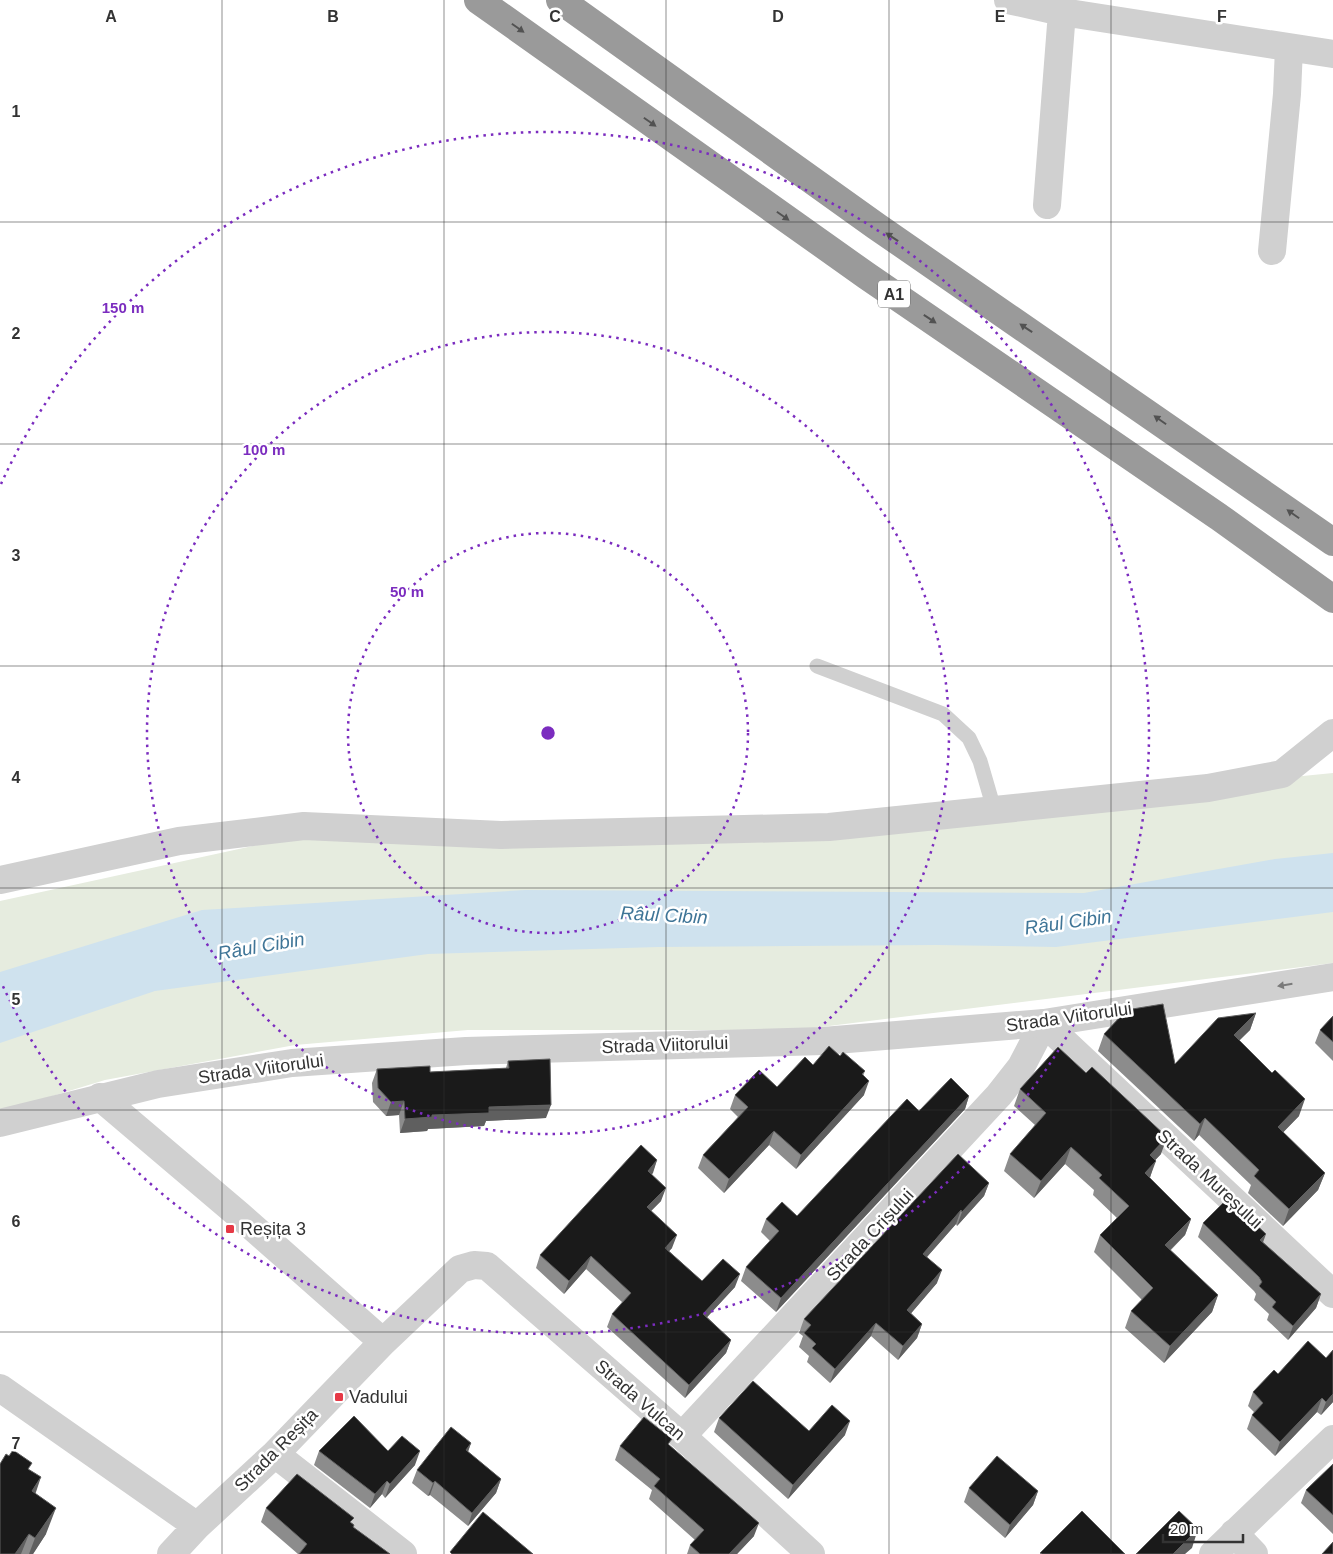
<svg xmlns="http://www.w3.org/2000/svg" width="1333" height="1554" font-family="Helvetica,sans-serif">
<rect width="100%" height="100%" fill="#fff"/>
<path fill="#e6ecdf" d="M1333,773V963L797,1030H468L295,1045L105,1080L0,1112V901L308,834L961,818L1038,802Z"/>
<path fill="#cfe2ee" d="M1333,853V912L1056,947L936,945L658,947L428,954L155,991L0,1043V972L202,910L525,890L1084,893L1275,859Z"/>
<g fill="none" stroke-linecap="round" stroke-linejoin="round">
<path stroke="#d0d0d0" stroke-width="15" d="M817,666L943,714L969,738L980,761L994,809"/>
<path stroke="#d0d0d0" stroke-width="28" d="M1008,0L1062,12L1333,54
M1047,205L1062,12
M1272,251L1287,94L1289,48
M0,880L179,841L304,826L501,835L829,827L1208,788L1282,774L1333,733
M100,1097L239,1215L383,1342
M0,1388L197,1526
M682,1436L999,1095L1021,1067L1044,1023L1333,1294
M275,1454L403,1554
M1234,1533L1254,1554
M171,1554L197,1526L275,1454L383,1342L460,1269L474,1265L487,1266L682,1436L811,1554"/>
<path stroke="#d0d0d0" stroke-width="28" d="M0,1123L158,1084L292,1063L466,1051L823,1041L1044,1023L1333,977
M1213,1554L1333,1439"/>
<path stroke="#9a9a9a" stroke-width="28" d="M478,0L867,276L1219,517L1333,599
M560,0L876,226L1333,542"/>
</g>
<path fill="#8c8c8c" d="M1120,1011L1175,1064L1256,1013L1250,1030L1239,1041L1299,1116L1283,1132L1325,1173L1318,1190L1283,1226L1248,1193L1251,1185L1199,1135L1194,1141L1098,1051L1104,1034L1116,1021Z
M1333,1016V1061L1315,1043L1320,1030Z
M840,1056L865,1071L863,1076L864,1095L796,1169L769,1145L724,1193L698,1168L703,1155L738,1117L730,1109L735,1095L777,1087L813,1065Z
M508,1061L546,1118L486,1121L484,1126L428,1129L427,1131L400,1133L399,1115L386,1116L373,1102L372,1083L377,1069L430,1072L506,1068Z
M1020,1089L1161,1154L1155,1160L1150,1178L1191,1219L1185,1235L1170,1251L1218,1295L1212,1312L1164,1363L1125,1328L1131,1311L1142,1300L1094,1252L1100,1235L1117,1218L1093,1195L1094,1190L1065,1164L1034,1198L1004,1171L1010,1154L1035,1125L1014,1106Z
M969,1096L965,1109L776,1312L741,1281L746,1267L770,1241L761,1232L766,1219L797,1216L919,1111Z
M657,1160L652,1174L661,1201L651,1211L672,1248L669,1251L702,1281L735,1287L707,1317L731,1340L726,1353L685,1398L607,1327L612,1314L622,1302L586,1269L564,1294L536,1268L540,1255Z
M989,1183L984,1196L957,1226L956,1224L927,1257L937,1283L911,1313L922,1324L917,1338L898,1360L871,1336L830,1383L807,1362L809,1356L799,1347L803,1336L799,1333L804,1319Z
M1203,1223L1263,1242L1321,1294L1316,1308L1288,1340L1267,1320L1269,1314L1254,1300L1256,1294L1254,1291L1198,1237Z
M1278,1374L1333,1402L1321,1415L1317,1412L1275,1456L1247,1429L1252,1415L1254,1412L1248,1406L1253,1392Z
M719,1418L809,1431L845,1435L788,1499L714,1432Z
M471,1443L468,1452L501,1479L496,1493L468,1526L430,1495L428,1496L412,1483L417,1470Z
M669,1445L754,1536L737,1554H687L690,1545L695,1540L649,1499L652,1490L615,1460L620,1446Z
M319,1451H388L415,1465L385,1498L382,1494L370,1508L314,1465Z
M1333,1464V1534L1301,1503L1306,1490Z
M29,1470L46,1534L33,1554H0Z
M969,1488L1038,1491L1033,1505L1005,1538L964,1502Z
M266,1508L352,1523L354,1525L353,1527L390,1554H298L261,1522Z"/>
<path fill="#5f5f5f" d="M1256,1013L1250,1030L1227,1052L1234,1035Z
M869,1081L864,1095L796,1169L801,1155Z
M969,1096L965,1109L776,1312L781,1298Z
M1305,1099L1299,1116L1272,1144L1278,1127Z
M404,1101L399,1115L386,1116L391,1102Z
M551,1105L546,1118L486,1121L484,1126L428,1129L427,1131L400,1133L405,1119L489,1107Z
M1205,1118L1199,1135L1194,1141L1200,1124Z
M774,1131L769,1145L724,1193L729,1179Z
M1167,1137L1161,1154L1144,1172L1150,1155Z
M1071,1147L1065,1164L1034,1198L1041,1181Z
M657,1160L653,1173L643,1184L648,1171Z
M1156,1161L1150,1177L1139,1190L1145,1173Z
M1325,1173L1318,1190L1283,1226L1289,1209Z
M989,1183L984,1196L957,1226L962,1212Z
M666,1188L661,1201L642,1220L647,1207Z
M961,1210L956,1224L918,1267L923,1254Z
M1191,1219L1185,1235L1158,1262L1165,1245Z
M1266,1234L1261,1248L1260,1240Z
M677,1235L672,1248L660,1261L665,1248Z
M591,1256L586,1269L564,1294L569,1281Z
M942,1270L937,1283L902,1324L907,1310Z
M740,1274L735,1287L698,1327L703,1314Z
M1321,1294L1316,1308L1288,1340L1293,1326Z
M1218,1295L1212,1312L1164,1363L1170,1346Z
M876,1323L871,1336L830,1383L835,1369Z
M922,1324L917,1338L898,1360L903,1346Z
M731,1340L726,1353L685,1398L689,1385Z
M1333,1394V1402L1321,1415L1326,1402Z
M1322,1398L1317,1412L1275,1456L1280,1442Z
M850,1421L845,1435L788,1499L793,1485Z
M471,1443L466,1457V1450Z
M420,1451L415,1465L385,1498L390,1484Z
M41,1477L32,1504V1491Z
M501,1479L496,1493L468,1526L472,1513Z
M387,1481L382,1494L370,1508L375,1494Z
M435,1481L430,1495L428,1496L433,1483Z
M1038,1491L1033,1505L1005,1538L1010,1525Z
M56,1508L46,1534L33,1554H29L35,1538Z
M759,1523L754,1536L737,1554H729Z
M1198,1529L1192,1548L1185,1554H1173Z
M29,1534L21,1554H15Z"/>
<path fill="#1a1a1a" stroke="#5f5f5f" d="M1163,1004L1175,1064L1218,1018L1256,1013L1234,1035L1272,1073L1275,1070L1305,1099L1278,1127L1325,1173L1289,1209L1254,1176L1259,1170L1205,1118L1200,1124L1104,1034L1121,1016L1120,1011Z
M1333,1016V1042L1320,1030Z
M829,1046L840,1056L843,1052L865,1071L862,1074L869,1081L801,1155L774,1131L729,1179L703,1155L748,1107L735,1095L759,1070L777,1087L805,1057L813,1065Z
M1058,1047L1086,1073L1092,1067L1167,1137L1150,1155L1156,1161L1145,1173L1191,1219L1165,1245L1218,1295L1170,1346L1131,1311L1153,1288L1100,1235L1129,1206L1099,1178L1102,1175L1071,1147L1041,1181L1010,1154L1046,1113L1020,1089Z
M550,1059L551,1105L489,1107V1113L432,1115V1117L405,1119L404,1101L391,1102L378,1088L377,1069L430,1066V1072L509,1068L508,1061Z
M951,1078L969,1096L781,1298L746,1267L779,1231L766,1219L782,1202L797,1216L907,1099L919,1111Z
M641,1145L657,1160L648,1171L666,1188L647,1207L677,1235L665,1248L702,1281L723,1259L740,1274L703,1314L731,1340L689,1385L612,1314L631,1293L591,1256L569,1281L540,1255Z
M958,1154L989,1183L962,1212L961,1210L923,1254L942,1270L907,1310L922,1324L903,1346L876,1323L835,1369L812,1348L816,1344L804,1333L811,1325L804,1319Z
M1231,1201L1266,1234L1260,1240L1321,1294L1293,1326L1272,1307L1276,1302L1259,1286L1262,1282L1259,1277L1203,1223L1224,1202L1227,1205Z
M1308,1341L1326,1358L1333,1350V1394L1326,1402L1322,1398L1280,1442L1252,1415L1263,1403L1253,1392L1274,1370L1278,1374Z
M753,1381L809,1431L832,1405L850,1421L793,1485L719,1418Z
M354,1416L388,1451L402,1436L420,1451L390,1484L387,1481L375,1494L319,1451Z
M644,1417L672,1439L668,1444L759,1523L729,1554H700L690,1545L704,1530L654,1486L660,1479L620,1446Z
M451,1427L471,1443L466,1450L501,1479L472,1513L435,1481L433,1483L417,1470Z
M13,1450L32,1463L28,1469L41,1477L32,1491L56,1508L35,1538L29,1534L15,1554H0V1464L6,1454L9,1456Z
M997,1456L1038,1491L1010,1525L969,1488Z
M1333,1464V1515L1306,1490Z
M297,1474L354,1518L350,1522L354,1525L353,1527L390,1554H299L307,1544L266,1508Z
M1082,1511L1125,1554H1042L1040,1553Z
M1179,1511L1198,1529L1173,1554H1136Z
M483,1512L533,1554H452L450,1552Z
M1333,1542V1554H1322Z"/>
<defs><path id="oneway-solid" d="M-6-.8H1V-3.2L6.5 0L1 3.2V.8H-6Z" transform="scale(1.25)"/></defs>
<g fill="#525252">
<use href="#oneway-solid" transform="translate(518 28) rotate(35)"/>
<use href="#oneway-solid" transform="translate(650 122) rotate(35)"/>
<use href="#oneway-solid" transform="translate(783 216) rotate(35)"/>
<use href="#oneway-solid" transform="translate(892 237) rotate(-146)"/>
<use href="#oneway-solid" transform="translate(930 319) rotate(34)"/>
<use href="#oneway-solid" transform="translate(1026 328) rotate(-146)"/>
<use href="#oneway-solid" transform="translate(1160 420) rotate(-145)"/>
<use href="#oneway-solid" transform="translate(1293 514) rotate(-145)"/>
</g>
<use fill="#7a7a7a" href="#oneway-solid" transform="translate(1285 985) rotate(171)"/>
<path fill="none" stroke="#333" stroke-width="1" stroke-opacity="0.55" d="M222,0V1554M444,0V1554M666,0V1554M889,0V1554M1111,0V1554M0,222H1333M0,444H1333M0,666H1333M0,888H1333M0,1110H1333M0,1332H1333"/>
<g fill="none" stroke="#7b2cbf" stroke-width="2.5" stroke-dasharray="2.5 5">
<circle cx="548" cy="733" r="200"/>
<circle cx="548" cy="733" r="401"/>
<path d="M1 484A601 601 0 1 1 1 982"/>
</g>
<g fill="#e63946" stroke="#fff" stroke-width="2">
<rect x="225" y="1224" width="10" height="10" rx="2.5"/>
<rect x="334" y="1392" width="10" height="10" rx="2.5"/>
</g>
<g text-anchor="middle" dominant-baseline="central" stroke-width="5" stroke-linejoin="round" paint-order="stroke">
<rect fill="#fff" stroke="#707070" stroke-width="1" x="878" y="280.5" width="32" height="27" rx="4"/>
<g font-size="16" font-weight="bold" fill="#333">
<text x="894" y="294">A1</text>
</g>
<g font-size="18" fill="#333" stroke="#fff">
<text transform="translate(1069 1017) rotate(-8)">Strada Viitorului</text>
<text transform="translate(665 1045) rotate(-2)">Strada Viitorului</text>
<text transform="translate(261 1069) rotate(-8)">Strada Viitorului</text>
<text transform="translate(1210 1179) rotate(43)">Strada Mureșului</text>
<text transform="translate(870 1235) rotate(-47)">Strada Crișului</text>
<text transform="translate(640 1400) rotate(41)">Strada Vulcan</text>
<text transform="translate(276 1450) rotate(-45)">Strada Reșița</text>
</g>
<g font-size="18" fill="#333" stroke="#fff" text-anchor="start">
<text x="240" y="1229">Reșița 3</text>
<text x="349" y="1397">Vadului</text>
</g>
<g font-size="19" font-style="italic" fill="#3f7597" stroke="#fff">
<text transform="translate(664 915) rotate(3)">Râul Cibin</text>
<text transform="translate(1068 922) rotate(-8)">Râul Cibin</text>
<text transform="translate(261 946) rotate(-10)">Râul Cibin</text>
</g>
</g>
<g font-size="16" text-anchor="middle" font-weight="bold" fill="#333" stroke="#fff" stroke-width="5" stroke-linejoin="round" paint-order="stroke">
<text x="111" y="22">A</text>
<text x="333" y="22">B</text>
<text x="555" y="22">C</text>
<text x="778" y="22">D</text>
<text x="1000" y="22">E</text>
<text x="1222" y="22">F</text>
<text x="16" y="117">1</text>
<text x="16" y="339">2</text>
<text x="16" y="561">3</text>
<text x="16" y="783">4</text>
<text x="16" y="1005">5</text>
<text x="16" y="1227">6</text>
<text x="16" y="1449">7</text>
</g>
<circle cx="548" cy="733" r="8" fill="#7b2cbf" stroke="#fff" stroke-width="2.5"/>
<g font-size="15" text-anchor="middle" font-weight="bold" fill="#7b2cbf" stroke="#fff" stroke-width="5" stroke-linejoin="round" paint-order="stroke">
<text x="123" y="313">150 m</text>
<text x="264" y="455">100 m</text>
<text x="407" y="597">50 m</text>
</g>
<path d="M1163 1534v8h80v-8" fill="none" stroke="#333333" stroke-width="2.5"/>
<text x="1170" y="1534" font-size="15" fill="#333333" stroke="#ffffff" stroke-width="4" paint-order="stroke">20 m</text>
</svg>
